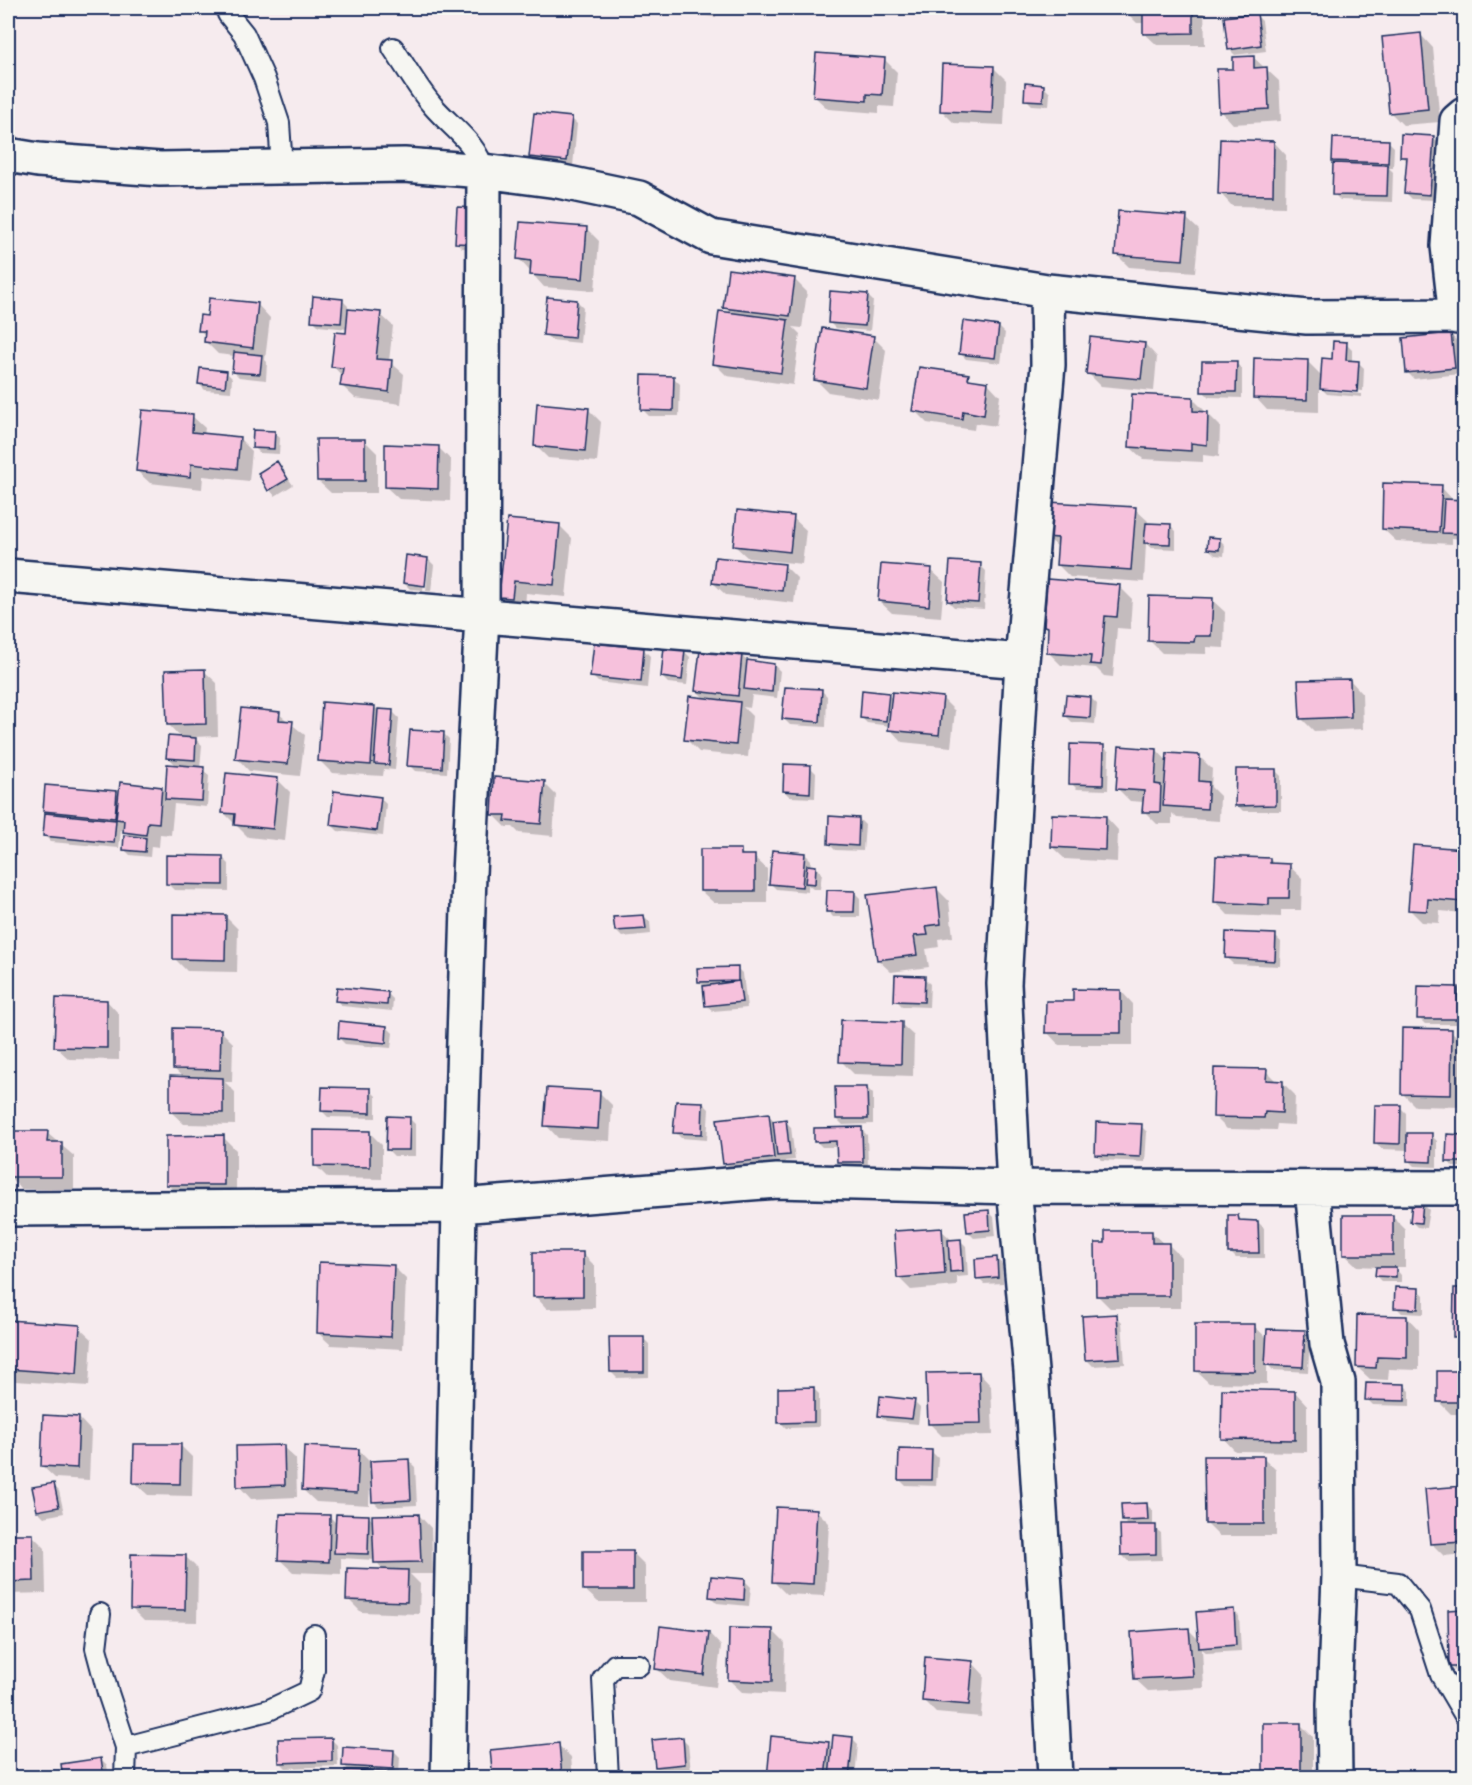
<svg xmlns="http://www.w3.org/2000/svg" width="1472" height="1785" font-family="Caveat,sans-serif">
<rect width="100%" height="100%" fill="#f6ebee"/>
<filter id="ink" filterUnits="userSpaceOnUse"><feTurbulence type="fractalNoise" baseFrequency=".0167" numOctaves="2"/><feDisplacementMap in="SourceGraphic" scale="12" xChannelSelector="R" yChannelSelector="G"/><feConvolveMatrix kernelMatrix="1 2 1 2 8 2 1 2 1" color-interpolation-filters="sRGB"/></filter>
<g filter="url(#ink)">
<path fill="#0003" d="M660,8H717L716,17L664,12Z
M1124,8H1204L1205,45H1157L1144,33V23H1137L1125,11Z
M1256,15L1262,21L1266,51L1235,55L1229,49Z
M1421,35L1433,48L1440,122L1403,125L1390,112Z
M1253,57L1279,81L1281,121L1233,124L1221,111L1234,70Z
M884,59L897,72L894,107L879,106V113L828,109L815,97Z
M994,68L1006,80L1004,125L954,123L941,110Z
M1044,87L1050,93L1049,106L1032,105L1026,99Z
M571,118L577,124L573,166L537,163L531,157Z
M1433,138L1439,144L1436,200L1412,199L1406,193L1407,162L1401,156Z
M1388,141L1394,147L1393,168H1389L1393,172L1392,202L1340,200L1334,194L1338,165L1333,160Z
M1274,142L1286,155L1285,207L1232,206L1220,193Z
M459,209L483,249L462,248L456,242Z
M1186,218L1199,230L1195,272L1129,267L1116,254Z
M586,228L599,241L595,291L544,287L519,259Z
M794,279L807,292L802,328L793,327L800,334L793,385L727,376L714,363L732,315L725,307Z
M867,295L873,301L870,331L835,328L829,322Z
M342,300L348,306V310L380,314L393,326L389,361L404,374L401,404L355,398L342,386L343,377L333,366L348,335V329L319,326L313,320Z
M577,301L583,307L580,343L551,340L545,334Z
M258,305L270,318L265,360L267,362L266,380L239,377L233,371L235,356L218,354L205,341L206,337L200,330L209,317Z
M8,324L14,331L12,374H8Z
M999,327L1005,333L1001,363L966,359L960,353Z
M823,330L874,338L886,350L879,400L828,392L815,379Z
M1451,335L1457,341L1460,374L1414,379L1408,373L1405,340Z
M1145,344L1157,357L1154,391L1101,386L1088,373Z
M1346,344L1352,350V362H1358L1364,368L1363,391L1326,388V391L1362,394V397L1327,394L1319,386V412L1267,410L1255,397L1307,361L1322,376Z
M1236,363L1242,369V398L1209,397L1203,391Z
M226,372L232,378L231,392L205,390L199,384Z
M968,376L973,381L988,383L1000,396L996,426L975,423L974,430L927,423L914,410Z
M674,378L680,384L679,416H649L643,410Z
M1193,399L1220,426L1219,457L1203,455V462L1143,459L1130,447Z
M588,409L601,422L597,462L548,458L535,445Z
M192,416L205,428L204,435L239,438L252,451L249,481L203,476L202,489L150,483L137,471Z
M274,432L280,438L279,454L260,453L254,447Z
M364,440L377,453V493H331L318,481Z
M438,447L451,460L450,501L399,499L386,487Z
M277,463L293,485L275,496L270,490Z
M1441,487L1454,501L1464,502V539L1452,538V544L1396,541L1383,529Z
M1135,509L1148,521L1147,524L1170,525L1176,531V549L1152,548L1146,543L1144,582L1070,577L1058,565L1059,548L1047,537Z
M793,518L806,530L802,564L748,558L735,546Z
M560,526L572,538L566,597L526,593L525,610L513,609L501,597Z
M1219,539L1225,545L1224,556L1215,555L1209,549Z
M428,559L434,565L431,591H426L429,562H426L423,590L410,589L404,583Z
M784,565L797,578L794,603L726,595L713,583Z
M980,565L986,571L984,609L954,607L948,601Z
M931,570L944,582L941,617L892,613L879,601Z
M1119,586L1132,599L1130,629L1117,628L1113,677L1104,676L1096,668L1061,665L1048,652L1050,630L1046,626Z
M1212,600L1225,612L1224,648L1207,647L1206,654L1162,653L1149,640Z
M644,650L650,656L647,688L598,682L592,676Z
M684,651L690,657L687,685L668,683L662,677Z
M742,656L748,662L774,665L780,671L777,698L752,695L750,708L743,707L752,716L748,757L699,752L686,739L706,700L696,690Z
M204,671L217,683L218,736L193,737L202,745L200,768L209,775L207,807L174,804L171,835L160,834L159,847L151,846L150,857L130,855L124,849L130,837L124,829H121L119,848L51,842L45,836L47,813L45,811L116,793L120,797L162,788L167,793L177,766L168,757L182,739L168,724Z
M1350,680L1362,693L1363,729L1314,731L1301,718Z
M821,690L827,696L826,727L790,725L784,719Z
M888,695L893,699L942,698L955,711L951,747L902,742L890,729V726L867,723L861,717Z
M1091,698L1097,704L1095,724L1072,722L1066,716Z
M375,708L378,710L393,712L399,718L395,770L384,769L383,776L332,773L320,761Z
M279,714L305,735L300,776L249,771L237,758Z
M443,733L449,739L447,773L415,771L409,765Z
M1103,746L1109,752L1108,790L1077,789L1071,783Z
M1157,750L1168,762L1200,757L1212,769L1211,787L1220,796L1219,821L1177,818L1172,813V824H1157L1144,811V802L1130,801L1118,789Z
M810,767L816,773L815,798L790,797L784,791Z
M1275,770L1281,776V811H1243L1237,805Z
M278,780L290,792L285,841L248,837L223,812Z
M544,783L556,795L553,836L519,833L513,827H506L493,814Z
M380,798L386,804L383,836L338,831L332,825Z
M1106,817L1118,830L1117,862L1065,859L1052,847Z
M859,819L865,825L863,851L835,850L829,844Z
M1415,847L1464,851V913L1440,911L1439,923L1422,922L1409,909Z
M740,851L746,857H754L767,869V903H714L701,891Z
M805,854L811,860L810,867H816L822,873L820,889H813L808,885V892L776,889L770,883Z
M223,858L229,864V891L174,890L168,884Z
M1270,859L1275,865L1289,866L1302,878L1301,910H1281V917L1228,915L1216,902Z
M936,888L949,901L953,937L938,939L939,947L926,949L929,967L891,972L878,960Z
M854,892L860,898V917H833L828,911Z
M644,916L650,922L651,934L622,937L616,931Z
M226,917L238,929L237,972L187,971L174,958Z
M1275,936L1281,942L1280,966L1233,964L1227,958Z
M737,968L743,974L747,1008L713,1011L707,1006L705,987L699,982Z
M924,978L930,984L929,1007L902,1006L896,1000Z
M1458,988L1464,994L1463,1024H1425L1419,1018Z
M1121,991L1133,1004V1045H1059L1047,1032L1074,1003Z
M387,993L393,999L392,1011L342,1006L336,1000Z
M107,1001L119,1014V1060L69,1059L56,1047Z
M901,1024L914,1036L913,1076L854,1074L841,1061Z
M387,1027L393,1033L391,1048L345,1044L339,1038Z
M220,1030L233,1043L232,1082H225L235,1092V1125L184,1124L171,1112L184,1078L174,1069Z
M1451,1031L1464,1043L1463,1107L1415,1106L1403,1094Z
M1266,1071L1277,1082H1282L1295,1095L1294,1125L1277,1124L1276,1130L1227,1129L1214,1116Z
M867,1088L873,1094V1124L843,1125L837,1119Z
M370,1090L376,1096V1118L328,1117L322,1111Z
M599,1092L612,1105L610,1141L558,1138L546,1125Z
M703,1103L709,1109L707,1140L681,1138L675,1132Z
M1400,1107L1406,1113V1135H1431L1437,1141V1167L1414,1166L1408,1160V1150L1382,1149L1376,1143Z
M768,1115L776,1122L785,1121L791,1127L795,1160L785,1161L786,1170L737,1176L725,1163Z
M409,1118L415,1124V1156H394L388,1150Z
M1141,1126L1147,1132L1145,1162L1102,1160L1096,1154Z
M861,1129L867,1135L868,1167H844L838,1161V1147H822L816,1141Z
M47,1133L74,1156V1189H21L9,1176Z
M370,1133L382,1145V1179L328,1178L315,1165Z
M1448,1135L1464,1136V1167H1453L1448,1161Z
M223,1137L236,1150V1197H180L168,1185Z
M1423,1204L1429,1210L1426,1228L1417,1227L1411,1221Z
M988,1211L994,1217L996,1236L974,1238L968,1232Z
M1238,1216L1243,1222H1258L1264,1228V1258H1236L1230,1252Z
M1393,1217L1405,1229V1267H1394L1401,1275V1282H1382L1376,1276L1377,1267L1357,1266L1344,1254Z
M941,1230L953,1241L960,1240L966,1246L968,1276L957,1277V1286L911,1290L898,1277Z
M1151,1232L1164,1244H1168L1181,1257V1308H1110L1097,1295Z
M582,1253L595,1266V1308L547,1309L535,1296Z
M996,1258L1002,1264L1003,1283L984,1284L978,1278Z
M393,1266L406,1279L403,1349L331,1345L318,1333Z
M1418,1289L1424,1295V1314L1402,1313L1396,1307Z
M1456,1290H1464V1346L1455,1336Z
M1116,1316L1122,1322L1125,1364L1093,1366L1087,1360Z
M1407,1317L1419,1330V1370L1389,1369L1388,1380L1370,1379L1357,1367Z
M8,1322L79,1327L92,1339L89,1386L15,1381L8,1374Z
M1254,1326L1268,1339L1304,1331L1310,1337L1308,1372L1273,1370L1267,1364V1384L1209,1383L1196,1371Z
M643,1338L649,1344V1377L617,1378L611,1372Z
M1464,1372V1414H1451L1439,1402L1438,1373Z
M979,1373L991,1386L993,1435L942,1436L929,1423Z
M1404,1385L1410,1391V1406L1373,1405L1367,1399Z
M813,1388L819,1394V1427L786,1428L780,1422Z
M1295,1392L1307,1405V1452L1235,1451L1223,1438Z
M914,1402L920,1408L918,1424L886,1421L880,1415Z
M79,1418L91,1431L89,1480L55,1478L42,1466Z
M180,1445L193,1458L192,1496L148,1495L135,1483Z
M283,1447L296,1459L297,1497L251,1499L239,1486Z
M358,1450L371,1463L409,1461L415,1467L417,1505L379,1507L373,1501L372,1484H370L369,1505L316,1502L303,1490Z
M932,1452L938,1458L936,1486L905,1485L899,1479Z
M1263,1457L1276,1470V1536H1219L1207,1524Z
M53,1485L59,1491L64,1513L44,1517L38,1511Z
M1464,1487V1554L1444,1556L1431,1543L1427,1490Z
M1147,1505L1153,1511V1527L1161,1533L1162,1560L1128,1561L1122,1555L1130,1527L1123,1520Z
M816,1510L829,1523L825,1596L786,1594L774,1582Z
M419,1515L431,1528L433,1574H410L420,1584L419,1614L361,1612L348,1599L384,1571L375,1560L341,1558V1574L293,1572L280,1560L330,1517L337,1524L369,1517L374,1522Z
M8,1536H33L45,1548L46,1593L8,1594Z
M632,1552L645,1565V1602H598L585,1590Z
M185,1556L198,1569L197,1622L144,1621L131,1608Z
M745,1581L751,1587L749,1606L717,1603L711,1597Z
M1233,1610L1239,1616L1241,1651L1207,1653L1202,1649L1204,1688L1148,1691L1135,1679L1189,1630L1200,1641Z
M1449,1611H1464V1679L1451,1667Z
M772,1630L785,1643L784,1694L742,1692L729,1680Z
M709,1633L721,1646L716,1687L670,1681L657,1669Z
M972,1662L984,1675L981,1717L936,1713L924,1701Z
M1301,1725L1313,1737V1778H1265Z
M852,1738L858,1744L855,1778H768L828,1744L834,1749Z
M331,1739L337,1745L338,1766L286,1768L280,1762Z
M682,1739L688,1745L691,1770L662,1773L656,1767Z
M558,1745L571,1757L573,1778H494Z
M394,1751L400,1757L399,1774H394L398,1778H346L350,1772L344,1765Z
M101,1759L107,1765L109,1778H64Z"/>
<path fill="#f6c1dc" stroke="#1b2f5e" stroke-width="1.5" d="M668,8H711L710,12Z
M1123,8H1193V33L1143,34V11H1123Z
M1257,13L1261,45L1228,50L1224,17Z
M1421,33L1428,109L1389,113L1382,37Z
M816,53L885,58L882,95L867,94V101L813,97Z
M1254,56V68L1267,67L1269,109L1219,112L1217,69H1233V57Z
M942,64L994,66L992,113L940,111Z
M1025,83L1044,85L1043,101L1024,100Z
M534,113L572,117L567,161L529,157Z
M1401,134L1434,136L1430,195L1404,193L1407,157H1400Z
M1333,138L1389,140L1388,163L1332,161Z
M1220,139L1274,141L1273,195L1218,194Z
M1333,163L1388,165L1387,196L1332,195Z
M457,207L480,208L477,244L455,243Z
M1118,211L1187,216L1183,260L1115,255Z
M520,222L587,227L583,279L530,275L531,261L517,259Z
M728,269L795,278L790,316L723,308Z
M830,291L868,294L865,326L828,323Z
M313,296L343,299L341,323L311,321Z
M547,297L577,300L574,338L543,335Z
M209,298L258,303L253,348L204,342L205,331H198L200,315L207,316Z
M348,309L381,312L376,359L392,360L389,392L340,386L343,368L331,367L335,332L346,333Z
M719,311L788,320L781,373L712,364Z
M963,321L999,326L995,358L959,354Z
M822,328L874,336L866,388L814,380Z
M1451,333L1455,368L1406,373L1403,338Z
M1090,337L1145,343L1141,379L1086,374Z
M1333,341L1347,342L1346,360L1359,361L1357,392L1320,389L1322,358L1332,359Z
M234,352L262,355L260,374L232,372Z
M1254,358L1308,360L1307,400L1253,398Z
M1202,361H1237L1236,392H1201Z
M919,367L969,374L968,379L988,382L984,415L963,411L962,419L912,411Z
M200,368L227,371L225,387L198,384Z
M642,375L674,376L673,411L641,410Z
M1132,394L1193,397V411L1208,412L1207,445L1191,443V451L1129,447Z
M537,403L589,408L585,451L534,446Z
M142,410L193,414L192,432L240,437L237,469L191,464L190,477L136,471Z
M253,430L275,431L274,449L252,448Z
M316,439H365V481H317Z
M385,444L439,446L438,489L385,487Z
M277,461L288,479L268,491L258,473Z
M1383,483L1442,485L1439,532L1382,529Z
M1444,499L1464,500V534L1442,533Z
M1048,502L1136,507L1131,570L1056,565L1058,538L1046,537Z
M737,510L794,516L790,552L733,546Z
M507,519L560,524L554,585L514,581L512,598L499,597Z
M1146,523L1171,524L1170,544L1144,543Z
M1208,537L1220,538L1219,550L1207,549Z
M406,555L428,558L425,586L403,583Z
M715,557L785,564L782,591L712,583Z
M950,561L981,563L978,603L947,601Z
M881,564L932,568L929,606L878,601Z
M1047,579L1120,585L1117,617L1105,616L1101,665L1090,664L1091,656L1047,653L1048,627L1044,626Z
M1149,596L1213,598L1211,636H1195L1194,642L1148,641Z
M594,643L644,648L641,682L590,677Z
M664,647L685,649L682,680L661,677Z
M700,650L742,654L738,696L695,691Z
M747,660L774,664L772,692L744,689Z
M205,669L206,724L167,725L165,670Z
M1350,679L1351,717L1300,719L1298,680Z
M785,687L822,689L820,722L782,719Z
M862,690L889,693L886,721L860,718Z
M892,692L943,697L939,735L888,730Z
M1066,695L1091,697L1090,718L1064,716Z
M689,696L740,702L736,745L684,740Z
M322,702L375,706L371,765L318,761Z
M241,708L280,712L279,720L293,721L288,764L235,759Z
M378,709L393,710L389,765L374,764Z
M410,730L444,732L442,768L407,766Z
M168,736L196,738L195,760L166,758Z
M1070,744L1104,745L1103,785L1069,784Z
M1119,746L1157,749L1155,784L1161,785L1160,812H1142L1144,791L1116,789Z
M1167,753L1200,755L1199,781L1209,782L1207,809L1163,806Z
M167,764L204,767L202,801L165,799Z
M784,764L811,765L810,793L783,791Z
M1236,769H1276V805L1235,806Z
M226,773L278,778L273,829L234,825L235,814L222,813Z
M494,777L545,781L541,824L505,821L506,815H492Z
M120,782L162,787L159,823L148,822L146,835L123,832L124,820L116,819Z
M45,785L117,791L115,818L43,811Z
M334,791L381,797L377,831L330,825Z
M45,813L116,820L114,843L43,836Z
M1052,814L1106,816L1105,850L1051,847Z
M829,816L859,818L858,846L828,844Z
M124,835L146,838L145,852L123,850Z
M1413,845L1464,849L1463,902L1428,899L1427,911L1408,910Z
M700,849H741V855H755V891H700Z
M772,850L805,853L802,887L769,884Z
M166,855L223,856V885L166,884Z
M1216,856L1270,858V863L1290,864L1289,898H1269V905L1214,902Z
M807,865L816,866L815,884L805,883Z
M937,887L941,924L926,926L928,935L914,936L917,955L877,960L867,895Z
M827,890L855,891L854,912H826Z
M173,914L226,915L225,960L173,959Z
M644,915L646,929L615,931L613,917Z
M1226,932L1276,934L1275,961L1225,958Z
M738,967V981L698,982L697,968Z
M895,975L925,976L924,1002L894,1001Z
M739,981L742,1002L705,1006L703,986Z
M1418,986L1458,987V1019H1417Z
M337,987L388,992L387,1005L335,1001Z
M1073,989L1121,990V1033H1045L1046,1001H1073Z
M56,998L107,1000V1048L54,1047Z
M841,1020L902,1022L901,1064L839,1062Z
M339,1021L387,1026L386,1043L338,1038Z
M173,1028L221,1029L220,1070L173,1069Z
M1402,1028L1452,1029L1451,1095L1401,1094Z
M1214,1068L1267,1069L1266,1080L1283,1081L1282,1113L1265,1112L1264,1118L1213,1117Z
M170,1076L223,1078V1113L170,1112Z
M322,1087L371,1088V1113L321,1111Z
M835,1087H867L868,1119H836Z
M547,1088L600,1091L598,1129L544,1126Z
M676,1101L703,1102L702,1134L673,1133Z
M1375,1105H1401L1400,1144L1374,1143Z
M769,1113L774,1158L723,1164L717,1119Z
M387,1116L410,1117L409,1150H386Z
M786,1119L790,1155L777,1156L773,1121Z
M1096,1122L1142,1124L1140,1157L1095,1155Z
M862,1127L863,1162H837L836,1141L814,1142V1128Z
M314,1130L370,1131V1167L314,1166Z
M8,1131H48L47,1142H62V1177H8Z
M1407,1133H1432L1431,1162L1407,1161Z
M1447,1134L1464,1135V1162H1446Z
M224,1135V1185H166V1136Z
M1412,1202L1423,1203L1421,1223L1410,1222Z
M989,1210L990,1230L967,1232L965,1212Z
M1228,1215H1238L1239,1220L1258,1221L1259,1253H1228Z
M1343,1215H1393V1255H1343Z
M942,1228L945,1274L897,1278L894,1231Z
M1105,1231H1152V1243H1169V1296H1096L1095,1243H1105Z
M961,1239L963,1271L950,1272L948,1240Z
M533,1252H583V1296L533,1297Z
M997,1257L998,1277L976,1279L975,1259Z
M319,1262L394,1265L391,1337L317,1333Z
M1376,1267H1396V1277L1375,1276Z
M1395,1287L1419,1288L1418,1309L1394,1308Z
M1454,1288H1464V1337H1453Z
M1117,1314L1120,1358L1085,1360L1082,1316Z
M1357,1315L1407,1316V1358L1377,1357L1376,1368L1356,1367Z
M8,1320L80,1325L77,1374L8,1369Z
M1195,1324H1255V1372L1195,1371Z
M1267,1329L1305,1330L1303,1367L1265,1365Z
M609,1337H644V1372H610Z
M1437,1371H1464V1402H1437Z
M979,1372L981,1423L928,1424L926,1373Z
M1366,1383L1405,1384V1401L1365,1400Z
M814,1387V1422L778,1423V1388Z
M1222,1389L1295,1391V1440L1221,1439Z
M880,1396L915,1400L912,1419L878,1416Z
M43,1415L79,1417L77,1468L41,1466Z
M134,1444H181L180,1484L133,1483Z
M284,1445L285,1485L237,1487L236,1446Z
M304,1446L359,1449L357,1493L302,1490Z
M899,1449L932,1450L931,1480H898Z
M1204,1456H1264V1524H1205Z
M409,1459L411,1500L372,1502L370,1461Z
M54,1483L59,1507L37,1511L32,1487Z
M1464,1486V1542L1430,1544L1425,1489Z
M1147,1503L1148,1520L1122,1521L1121,1504Z
M776,1507L817,1509L813,1584L772,1582Z
M280,1514L330,1515L329,1562L278,1560Z
M336,1514L369,1515L368,1554L334,1553Z
M419,1514L421,1562L374,1563L372,1515Z
M1120,1525H1156V1554L1121,1555Z
M8,1534H33L34,1581L8,1582Z
M583,1551H633V1590H583Z
M131,1554L186,1555L185,1610L130,1609Z
M347,1568L408,1570L407,1602L346,1600Z
M711,1576L745,1579L744,1600L709,1597Z
M1234,1609L1236,1645L1199,1648L1196,1612Z
M1464,1609V1667H1449L1448,1610Z
M660,1626L709,1632L704,1675L655,1669Z
M729,1628L773,1629L772,1682L728,1680Z
M1189,1628L1193,1676L1134,1679L1131,1632Z
M925,1657L973,1661L969,1705L922,1701Z
M1263,1723H1301V1777H1263Z
M833,1735L853,1737L849,1778H829Z
M771,1736L829,1742L825,1778H767Z
M683,1737L685,1764L655,1767L652,1740Z
M332,1738V1761L279,1763L278,1739Z
M559,1743L562,1776L493,1778L490,1750Z
M343,1747L394,1750L393,1769L342,1766Z
M101,1758L104,1778H63L61,1764Z
M345,1770L394,1772V1778H345Z"/>
<g fill="none" stroke-linecap="round" stroke-linejoin="round">
<defs>
<path id="lane" d="M228,14L244,34L264,78L279,123L282,168
M393,48C406,67 418,89 433,106C452,128 476,142 484,171
M1339,1576L1398,1583L1420,1610L1441,1675L1464,1714
M100,1614L96,1648L108,1693L126,1747L125,1778
M126,1747L269,1710L309,1691L314,1670V1635
M608,1778L603,1679L615,1665H639"/>
<path id="street" d="M8,155L38,160L160,169L404,165L484,171L558,181L639,198L711,237L1047,291L1307,317L1464,316
M1047,291L1048,365L1022,661L1004,984L1014,1187L1031,1371L1047,1619L1055,1778
M1456,317L1448,246L1457,121L1464,115
M8,576L1022,661
M1312,1188L1327,1344L1338,1382L1339,1576L1334,1705L1335,1778
M8,1209L459,1206L777,1181L1014,1187L1464,1188
M448,1778L459,1206L469,874L482,615L484,171"/>
</defs>
<use href="#lane" stroke="#1b2f5e" stroke-width="24"/>
<use href="#street" stroke="#1b2f5e" stroke-width="38"/>
<use href="#lane" stroke="#f6f6f2" stroke-width="20"/>
<use href="#street" stroke="#f6f6f2" stroke-width="33"/>
</g>
</g>
<rect width="1472" height="1785" fill="none" stroke="#f6f6f2" stroke-width="30"/>
<rect x="15" y="15" width="1442" height="1755" fill="none" stroke="#1b2f5e" stroke-width="2" filter="url(#ink)"/>
</svg>
